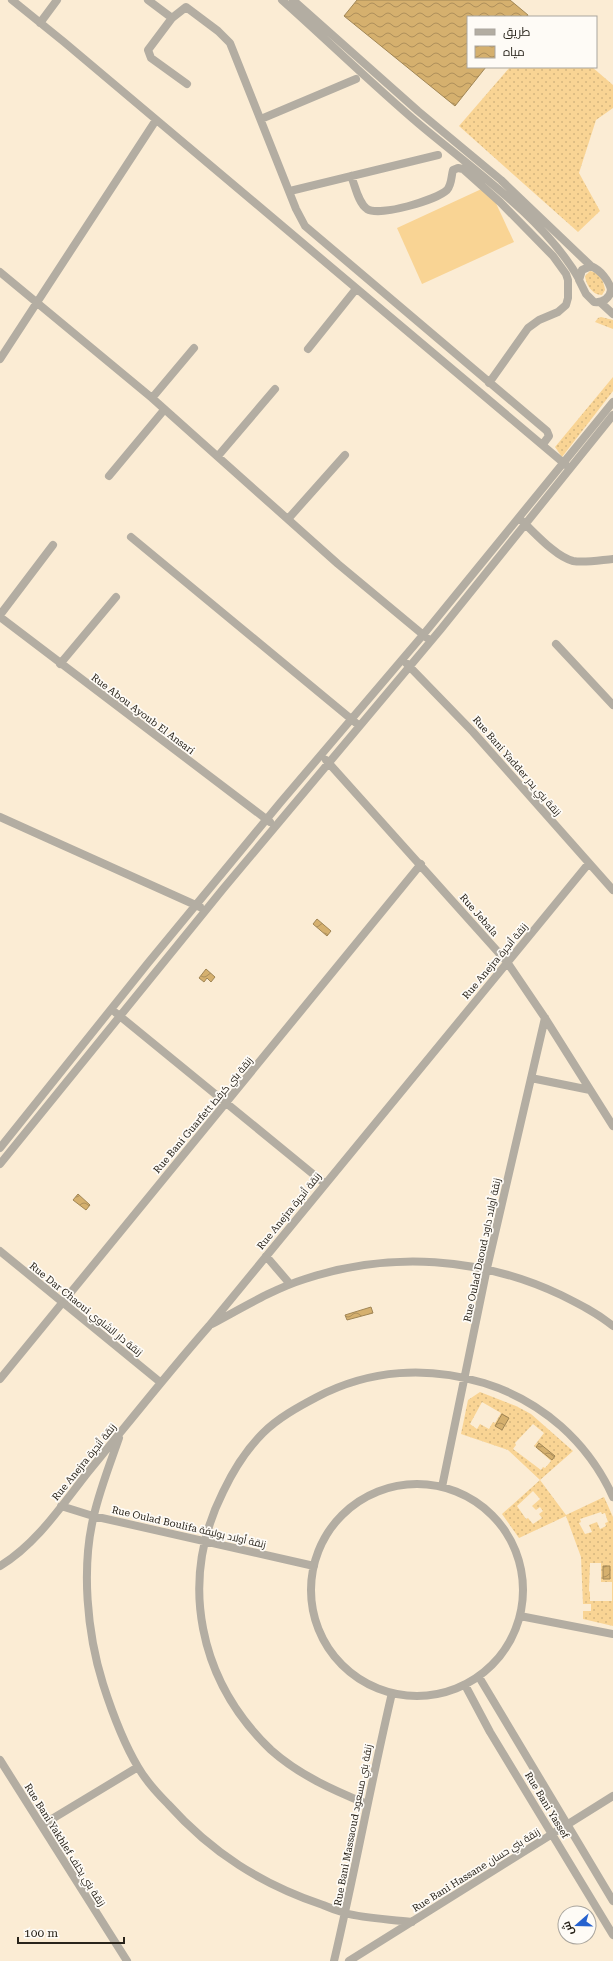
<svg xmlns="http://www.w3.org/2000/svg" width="613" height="1961" font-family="'Roboto Serif',Cairo,serif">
<defs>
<pattern id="grass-dots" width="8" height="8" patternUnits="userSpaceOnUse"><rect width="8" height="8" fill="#f9d494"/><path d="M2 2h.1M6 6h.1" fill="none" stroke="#d5b67f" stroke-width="1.8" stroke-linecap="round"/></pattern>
<pattern id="water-waves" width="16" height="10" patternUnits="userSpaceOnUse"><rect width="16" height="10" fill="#d5b06e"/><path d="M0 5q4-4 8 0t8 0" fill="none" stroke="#ad8f5a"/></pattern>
</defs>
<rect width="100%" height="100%" fill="#fbecd4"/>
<path fill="url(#grass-dots)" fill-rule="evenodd" d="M510,67H592L613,85V108L596,120L579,173L600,211L578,232L459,126Z
M590,271C599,272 604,281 605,290L602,295C592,295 586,284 585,276Z
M601,317L613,320V329L595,322L598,318Z
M613,377V391L562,457L555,447Z
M480,1392L516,1406L531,1414L573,1451L540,1480L566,1515L604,1497L613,1517V1626L583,1619V1611H591V1604H583L581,1557L566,1516L519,1538L502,1514L540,1480L508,1450L461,1434L468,1400ZM482,1402L501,1413L495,1423L493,1422L489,1429L480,1424L477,1429L470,1424ZM533,1424L544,1433L534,1446L551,1461L545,1468L543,1467L541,1470L513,1449L516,1445L515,1443ZM533,1491L540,1499L532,1506L536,1510L540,1507L543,1511L539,1514L542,1518L533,1524L528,1518L526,1519L517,1506ZM601,1512L602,1514L605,1513L608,1522L605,1523L606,1526L600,1529L597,1522L589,1525L592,1532L585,1534L579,1523L581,1522L580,1519ZM590,1563H601V1582H612V1601H590V1592L589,1591Z"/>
<path fill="#f9d494" d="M488,186L514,242L422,284L397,228Z"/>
<path fill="url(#water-waves)" stroke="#a18655" d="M357,0H510L528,15L527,17H468V67H486L455,106L344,16Z
M317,919L331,931L327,936L313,924Z
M206,969L215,977L211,982L207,978L204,982L199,978Z
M78,1194L90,1205L86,1210L73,1200Z
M371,1307L373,1313L347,1320L345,1315Z
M502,1414L509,1418L502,1430L495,1426Z
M539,1443L555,1456L552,1460L536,1447Z
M603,1566H610V1579H603Z"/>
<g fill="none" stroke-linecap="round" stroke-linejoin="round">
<path stroke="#b3ada2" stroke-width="8" d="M12,0L64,42L566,465
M148,0L172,18
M282,0C328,41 372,84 419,124C471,168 545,219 579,279
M293,0L418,111L501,180L591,266C600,270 609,280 611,290C610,298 603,303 594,302L586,294L579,280L582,270L591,266
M40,23L57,0
M187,84L151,58L148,50L172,18L186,7L218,31L230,43L296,209L305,226L547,431L549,436L543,444
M261,119L356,79
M351,176C355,185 358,203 367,209C380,217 436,200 447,190C452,184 451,177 453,170L458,168L463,169L500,202L553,256L566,274L568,280V298L566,305L558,312L539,320L528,328L489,383
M290,191L438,155
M0,272L152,398L338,564L427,638
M600,302L613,314
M308,349L356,289
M0,359L156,120
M152,398L194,348
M218,456L275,389
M109,476L164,410
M288,519L345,455
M522,521C535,533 556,557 573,561C585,563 601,560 613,559
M131,537L356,723
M0,615L53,545
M0,617L270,822
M556,644L613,705
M406,663L473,732L613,890
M60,664L116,597
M326,760L507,962L545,1018L613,1126
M0,817L200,907
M116,1013L324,1183
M531,1078L590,1090
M0,1148L148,963L280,803L423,635L613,402
M0,1164L223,889L441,629L613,415
M0,1251L160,1382
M266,1256L290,1284
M212,1324C242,1308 273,1289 305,1279C390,1251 481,1257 561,1295C579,1304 597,1313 613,1326
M0,1379L421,864
M119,1438C110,1464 100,1489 94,1515C81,1567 87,1633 103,1684C112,1712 123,1742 138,1767C146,1781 157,1793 168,1804C212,1853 261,1884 323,1905C330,1908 338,1911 345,1913C366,1919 390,1919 412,1922
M311 1590a106 106 0 1 1 212 0a106 106 0 1 1-212 0Z
M442,1487L487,1268L545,1018
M61,1506L93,1516L314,1566
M0,1566C35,1545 60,1508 85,1476C126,1426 166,1375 209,1326L589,863
M520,1616L613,1634
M479,1677L613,1901
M465,1685L490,1732L613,1935
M0,1760L127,1961
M367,1804C333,1790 299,1775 271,1750C199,1681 178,1582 223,1492C233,1471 246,1450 263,1433C278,1418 298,1407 317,1397C370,1369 428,1366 484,1383C542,1401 588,1442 613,1497
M42,1825L138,1767
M334,1961C355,1872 371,1782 392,1693
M349,1961L613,1796"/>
</g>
<g text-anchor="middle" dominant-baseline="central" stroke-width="3.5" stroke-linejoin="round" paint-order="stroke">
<g font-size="10" fill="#29241b" stroke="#fefbf6">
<text transform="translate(143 714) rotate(37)">Rue Abou Ayoub El Ansari</text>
<text transform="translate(517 766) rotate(49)">Rue Bani Yadder زنقة بني يدر</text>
<text transform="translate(479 915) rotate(49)">Rue Jebala</text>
<text transform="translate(495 961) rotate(-50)">Rue Anejra زنقة أنجرة</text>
<text transform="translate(203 1115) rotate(-50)">Rue Bani Guarfett زنقة بني كرفط</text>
<text transform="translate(289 1211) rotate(-51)">Rue Anejra زنقة أنجرة</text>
<text transform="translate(482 1250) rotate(-78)">Rue Oulad Daoud زنقة أولاد داود</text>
<text transform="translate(86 1309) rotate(39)">Rue Dar Chaoui زنقة دار الشاوي</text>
<text transform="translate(84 1462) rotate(-51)">Rue Anejra زنقة أنجرة</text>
<text transform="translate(189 1527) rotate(13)">Rue Oulad Boulifa زنقة أولاد بوليفة</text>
<text transform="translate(547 1805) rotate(59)">Rue Bani Yassef</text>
<text transform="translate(353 1825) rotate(-79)">Rue Bani Massaoud زنقة بني مسعود</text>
<text transform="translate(65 1845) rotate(58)">Rue Bani Yakhlef زنقة بني يخلف</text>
<text transform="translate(476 1870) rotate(-32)">Rue Bani Hassane زنقة بني حسان</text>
</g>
</g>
<rect x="467" y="16" width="130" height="52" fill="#fefbf6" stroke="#a9a59e"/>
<rect x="475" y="29" width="20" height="6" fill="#b3ada2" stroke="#a9a59e"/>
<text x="503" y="36" font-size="12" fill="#29241b">طريق</text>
<rect x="475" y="46" width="20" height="12" fill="url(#water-waves)" stroke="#a9a59e"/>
<text x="503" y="56" font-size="12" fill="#29241b">مياه</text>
<g transform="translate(577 1925) rotate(250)"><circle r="19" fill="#fefbf6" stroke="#a9a59e"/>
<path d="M0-3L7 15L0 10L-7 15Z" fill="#2662cf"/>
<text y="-6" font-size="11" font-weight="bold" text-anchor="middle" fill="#29241b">ش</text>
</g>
<path d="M18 1937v6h106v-6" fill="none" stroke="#29241b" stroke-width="2"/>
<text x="24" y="1937" font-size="12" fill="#29241b" stroke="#fefbf6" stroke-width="3" paint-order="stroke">100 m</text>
</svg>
